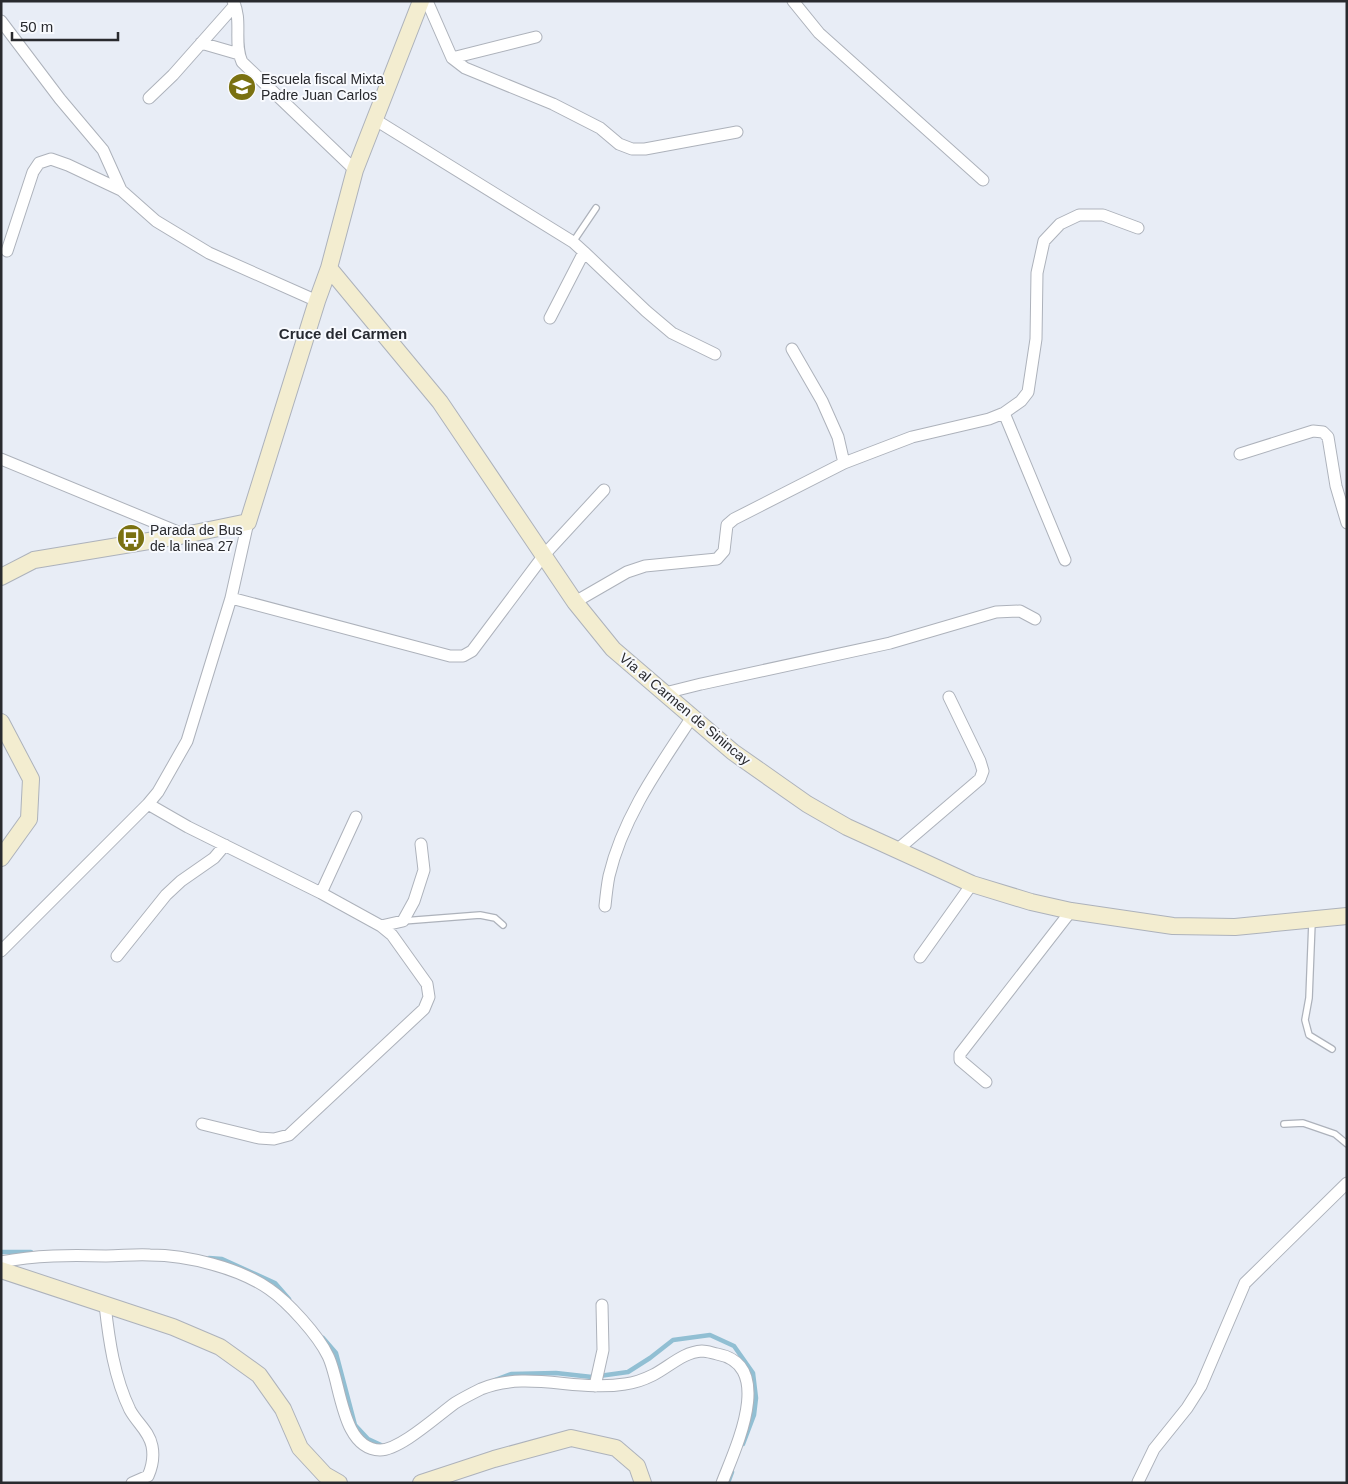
<svg xmlns="http://www.w3.org/2000/svg" width="1348" height="1484" font-family="Arial,sans-serif">
<rect width="100%" height="100%" fill="#e8edf6"/>
<g fill="none" stroke-linecap="round" stroke-linejoin="round">
<path stroke="#91bfd3" stroke-width="4.5" d="M1,1252H31
M209,1258L222,1259L275,1283L289,1299
M323,1338L336,1353L355,1425L368,1439L381,1445
M495,1380L511,1374L556,1373L592,1377L628,1372L650,1358L673,1340L710,1335L734,1346L753,1373L756,1398L754,1415L743,1444
M728,1483L732,1472"/>
<defs>
<path id="lane" d="M573,242L596,208
M403,921L480,915L495,918L503,925
M1312,922L1309,998L1305,1020L1309,1035L1332,1049
M1284,1124L1303,1123L1335,1134L1347,1144"/>
<path id="street" d="M233,1C243,20 233,43 242,62L355,170
M427,1L452,58L465,68L553,104L600,128L619,144L632,149H645L737,132
M793,1L819,33L983,180
M1,21L60,99L103,150L121,190L156,221L209,253L317,301
M201,43L239,54
M452,58L536,37
M149,98L173,75L235,5
M374,119L573,242L584,252L550,318
M7,251L33,172L39,163L51,159L68,165L121,190
M584,252L646,311L672,333L715,354
M792,349L822,401L838,437L844,463
M1004,413L1065,560
M1240,454L1313,431L1323,432L1328,437L1336,486L1347,523
M1,459L183,534
M231,598L450,656H463L472,651L544,555L604,490
M575,602L627,572L645,566L717,559L724,551L727,525L734,519L844,463L912,437L989,419L1004,413L1021,401L1028,392L1036,339L1037,273L1044,241L1060,224L1079,215H1103L1138,228
M665,693L701,684L890,643L996,612L1020,611L1035,619
M148,804L188,827L321,893L381,926L392,935L427,984L429,997L424,1009L289,1135L274,1139L259,1138L202,1124
M897,850L980,779L983,771L980,761L949,697
M321,893L356,817
M605,906C606,896 607,886 609,876C623,817 659,767 692,717
M381,926L403,921L414,901L424,870L421,844
M1,951L148,804L158,792L187,741L231,598L248,522
M117,956L166,895L181,881L214,858L225,845
M920,957L972,884
M986,1082L960,1060V1054L1071,911
M1,1262C36,1255 70,1255 106,1256C121,1256 136,1254 150,1255C187,1255 239,1268 269,1289C288,1302 318,1335 328,1356C341,1382 341,1449 380,1450C400,1450 437,1416 455,1403C463,1398 473,1393 481,1389C527,1370 577,1392 625,1384C634,1383 645,1379 653,1375C669,1367 683,1352 702,1351C707,1351 712,1353 717,1354C776,1365 735,1449 722,1483
M105,1305C109,1340 114,1377 130,1410C137,1423 149,1431 152,1446C154,1456 152,1467 148,1476L132,1483
M595,1386L603,1350L602,1305
M1138,1482L1154,1449L1187,1408L1201,1386L1245,1283L1347,1183"/>
<path id="secondary" d="M329,268L440,402L575,602L613,649L733,752L807,804L847,827L972,884L1031,902L1071,911L1173,926L1235,927L1347,916
M1,577L34,560L185,535L248,522L317,301L329,268L355,170L421,1
M1,722L31,779L29,819L1,858
M1,1270L173,1327L220,1347L259,1375L283,1409L300,1448L325,1475L339,1483
M421,1483L494,1459L571,1438L616,1448L637,1466L643,1483"/>
</defs>
<use href="#lane" stroke="#adb2bb" stroke-width="8"/>
<use href="#street" stroke="#adb2bb" stroke-width="13"/>
<use href="#secondary" stroke="#adb2bb" stroke-width="18"/>
<use href="#lane" stroke="#fff" stroke-width="5.5"/>
<use href="#street" stroke="#fff" stroke-width="11"/>
<use href="#secondary" stroke="#f3edd0" stroke-width="16"/>
</g>
<defs>
<symbol id="school-disc" viewBox="-11 -11 22 22"><circle r="9.5" fill="#7a7111" stroke="#f8fafe"/><path d="M0-5L7-2L0 1L-7-2ZM-4 1L0 2.5L4 1V4Q0 6-4 4Z" fill="#fff"/></symbol>
<symbol id="bus-disc" viewBox="-11 -11 22 22"><circle r="9.5" fill="#7a7111" stroke="#f8fafe"/><path d="M-5-6H5V4H4V6H2V4H-2V6H-4V4H-5ZM-3.5-4V0h7V-4ZM-3.5 1.2v1.5H-2V1.2ZM2 1.2v1.5H3.5V1.2Z" fill="#fff"/></symbol>
</defs>
<g fill-rule="evenodd">
<use href="#school-disc" x="226" y="71" width="32" height="32"/>
<use href="#bus-disc" x="115" y="522" width="32" height="32"/>
</g>
<g text-anchor="middle" dominant-baseline="central" stroke-width="4" stroke-linejoin="round" paint-order="stroke">
<g font-size="14" fill="#292a2e" stroke="#f8fafe" text-anchor="start">
<text x="261" y="79">Escuela fiscal Mixta<tspan x="261" dy="16">Padre Juan Carlos</tspan></text>
<text x="150" y="530">Parada de Bus<tspan x="150" dy="16">de la linea 27</tspan></text>
</g>
<g font-size="14" fill="#292a2e" stroke="#f8fafe">
<text transform="translate(685 709) rotate(40)">Vía al Carmen de Sinincay</text>
</g>
<g font-size="15" font-weight="bold" fill="#272a31" stroke="#f8fafe">
<text x="343" y="333">Cruce del Carmen</text>
</g>
</g>
<rect width="1348" height="1484" fill="none" stroke="#292a2e" stroke-width="5"/>
<path d="M12 32v8h106v-8" fill="none" stroke="#292a2e" stroke-width="2.5"/>
<text x="20" y="32" font-size="15" fill="#292a2e" stroke="#f8fafe" stroke-width="4" paint-order="stroke">50 m</text>
</svg>
